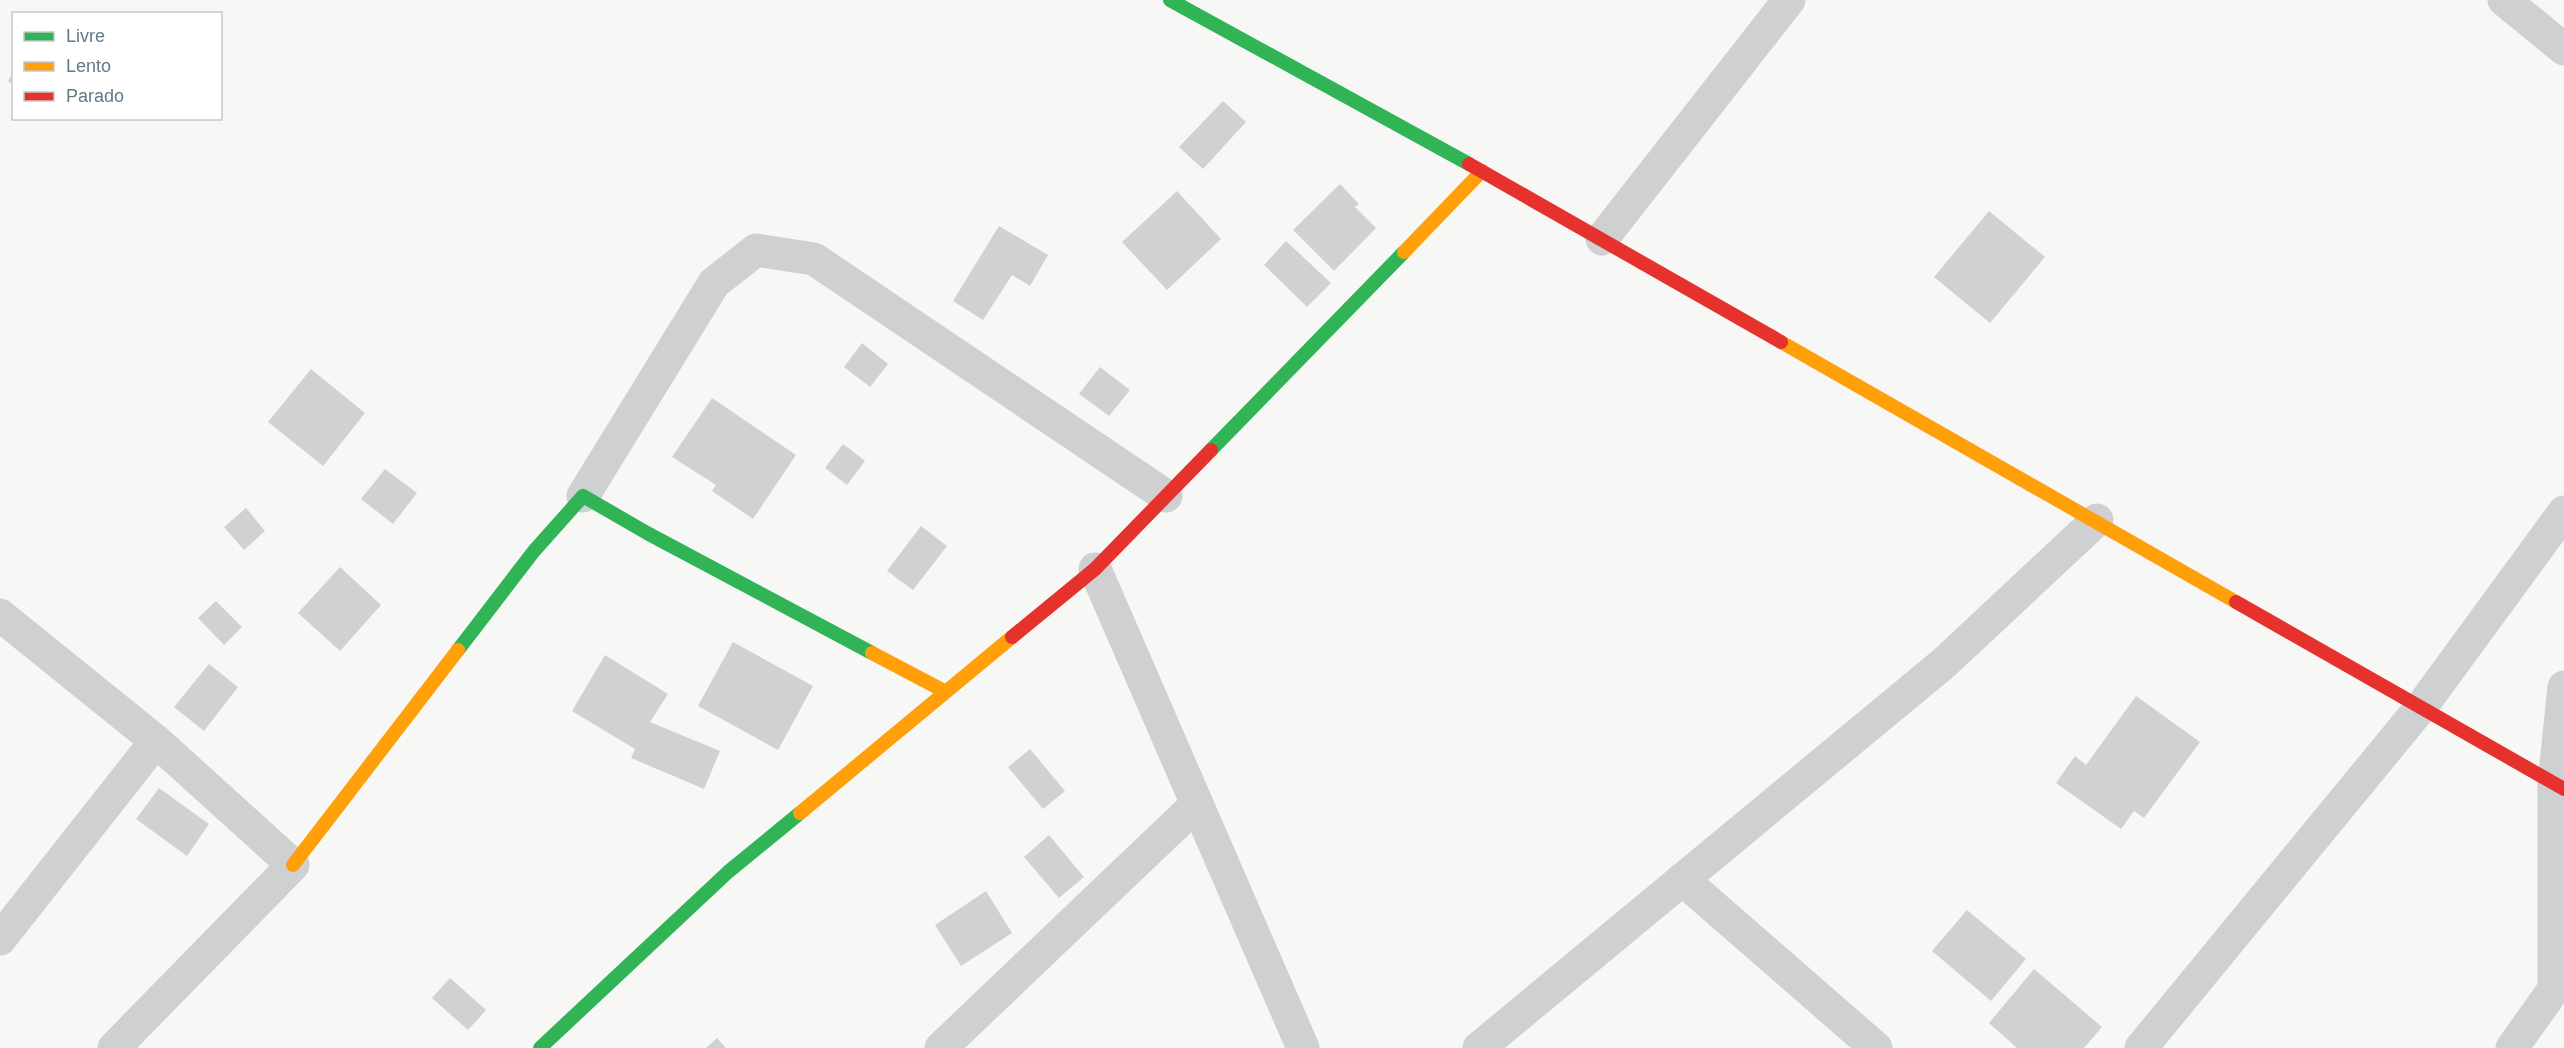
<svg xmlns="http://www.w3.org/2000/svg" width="2564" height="1048" font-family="Helvetica,sans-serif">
<rect width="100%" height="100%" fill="#f7f7f6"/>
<path fill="#d0d2d2" d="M14,70V85L8,81Z
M1223,101L1246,122L1203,169L1179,147Z
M1340,184L1359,204L1355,207L1376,228L1334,271L1293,230Z
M1177,191L1221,239L1167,290L1122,242Z
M1989,211L2045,257L1990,323L1934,277Z
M999,226L1048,255L1030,286L1012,275L983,320L953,301Z
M1286,241L1331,283L1307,307L1264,265Z
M862,343L888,364L870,387L844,367Z
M1100,367L1130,390L1109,416L1079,394Z
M311,369L365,413L323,466L268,422Z
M712,398L796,455L753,519L712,491L716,485L672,457Z
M843,444L865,461L847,485L825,468Z
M385,469L417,493L393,524L361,499Z
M246,508L265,531L244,550L224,527Z
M921,526L947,546L913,590L887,571Z
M340,567L381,605L340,651L298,613Z
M216,601L242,627L224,645L198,618Z
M733,642L813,686L778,750L698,706Z
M605,655L668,694L650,722L720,751L704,789L631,758L635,749L572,711Z
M209,664L238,687L204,731L174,707Z
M2136,696L2200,742L2144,818L2134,811L2121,829L2056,783L2075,756L2086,765Z
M1030,749L1065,791L1043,809L1008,767Z
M159,788L209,824L187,856L136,819Z
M1049,835L1084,877L1059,898L1024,857Z
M986,891L1012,933L961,966L935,925Z
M1967,910L2026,959L1991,1001L1932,951Z
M2034,969L2102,1027L2084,1048H2017L1989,1023Z
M450,978L486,1010L468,1030L432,998Z
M717,1038L726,1048H706Z"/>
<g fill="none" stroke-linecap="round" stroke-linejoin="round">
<path stroke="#ced0d1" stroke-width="33" d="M2504,0L2564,49
M1602,239L1789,0
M583,496L714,283L756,250L814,259L1166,496
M1095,569L1303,1048
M0,615L156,741L293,865L114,1048
M1682,879L1876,1048
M0,939L156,741
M2554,989V783L2564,687
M941,1048L1197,804
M1479,1048L1944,663L2097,520
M2141,1048L2422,706L2564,512
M2512,1048L2554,989L2564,982"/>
<path stroke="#30b455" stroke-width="14" d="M1170,0L1469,164
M1211,450L1404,252
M458,650L534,551L583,496L647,533L872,653
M540,1048L728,872L800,813"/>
<path stroke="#ff9f0a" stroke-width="14" d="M1404,252L1482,171
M1781,342L2236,602
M872,653L946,692
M800,813L1012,637
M293,865L458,650"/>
<path stroke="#e5322d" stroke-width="14" d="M1469,164L1781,342
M2236,602L2564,789
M1012,637L1095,569L1211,450"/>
</g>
<rect x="12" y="12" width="210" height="108" fill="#ffffff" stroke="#c2c9cf" stroke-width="1.5"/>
<rect x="24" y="32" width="30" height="9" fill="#30b455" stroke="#c2c9cf" stroke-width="1.5"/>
<text x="66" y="42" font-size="18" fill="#667987">Livre</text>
<rect x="24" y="62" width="30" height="9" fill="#ff9f0a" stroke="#c2c9cf" stroke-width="1.5"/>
<text x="66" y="72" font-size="18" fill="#667987">Lento</text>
<rect x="24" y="92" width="30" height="9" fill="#e5322d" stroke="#c2c9cf" stroke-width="1.5"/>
<text x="66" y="102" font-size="18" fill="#667987">Parado</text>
</svg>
